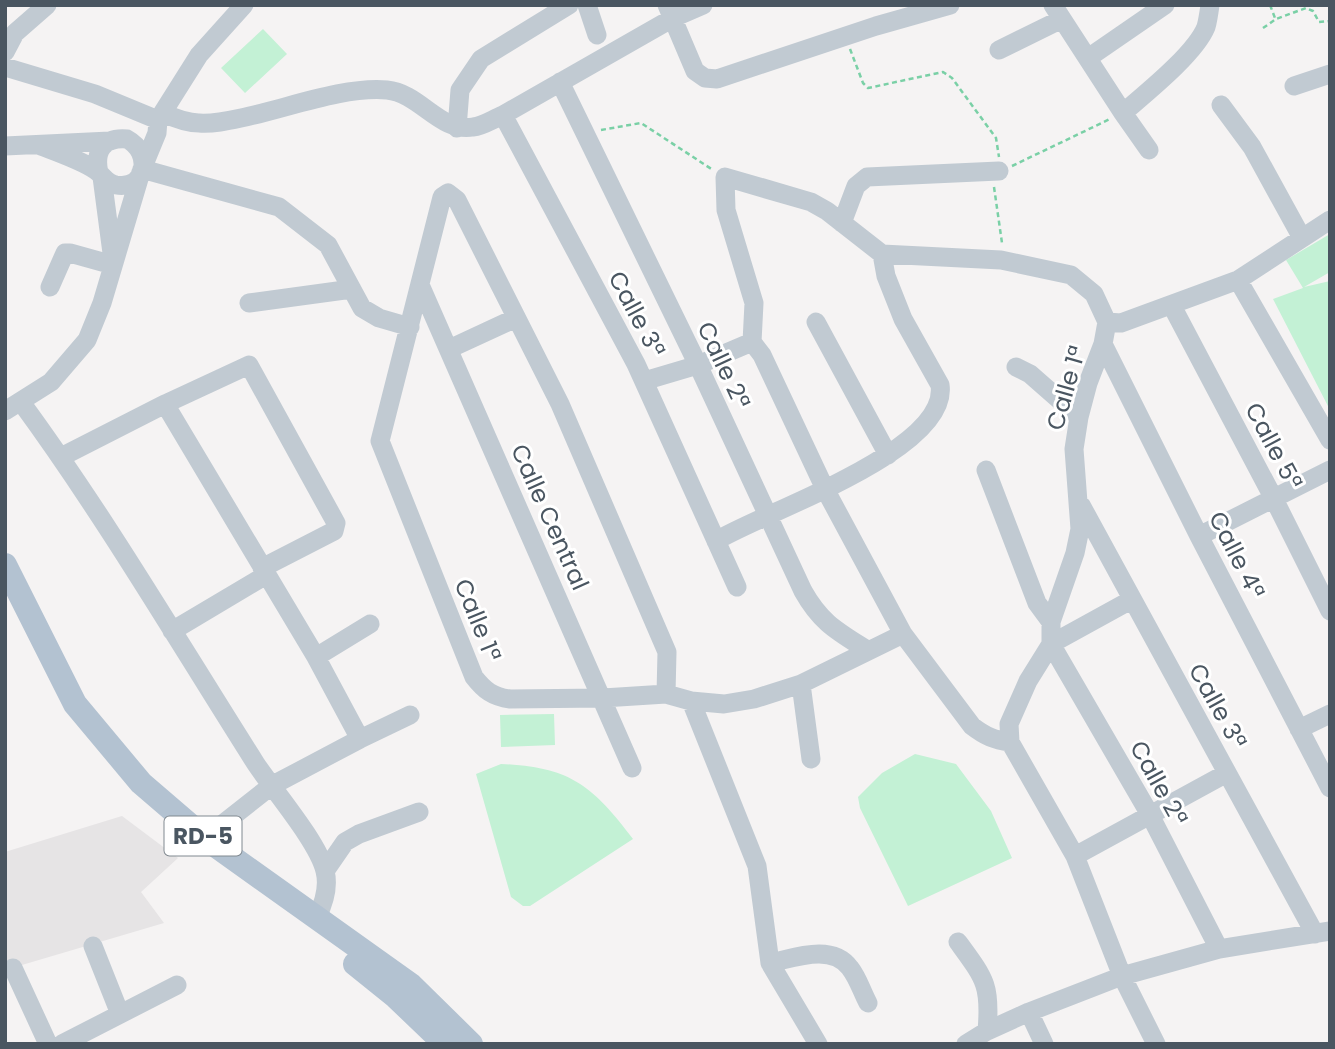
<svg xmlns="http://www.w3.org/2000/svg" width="1335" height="1049" font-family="Poppins,sans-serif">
<rect width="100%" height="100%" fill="#f5f3f3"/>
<path fill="#e6e4e5" d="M122,816L178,858L141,892L164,923L5,970V852Z"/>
<path fill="#c3f1d5" d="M263,29L287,54L245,93L221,68Z
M1330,234V272L1304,287L1330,281V410L1273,299L1303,288L1286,260Z
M554,714L555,745L501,747L500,715Z
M915,754L956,764L991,811L1012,858L908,906L860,808L858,797L882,773Z
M501,764C570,767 592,785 633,839L530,906H523L511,897L476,774Z"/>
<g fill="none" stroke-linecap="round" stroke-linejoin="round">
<path stroke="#7ad0a6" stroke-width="2.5" stroke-dasharray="5 3.5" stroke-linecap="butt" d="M1270,5L1275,18
M1263,28L1276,19L1306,8L1313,11L1319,22L1330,21
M850,49L863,83L868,88L943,72L952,78L996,138L999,157
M601,130L641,123L713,170
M1012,166L1110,119
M994,187L1002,243"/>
<path stroke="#c1cad2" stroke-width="19" d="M587,5L597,35
M667,5L695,71L705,78L717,79L876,26L950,5
M1053,5L1123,113C1146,93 1195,54 1206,27C1208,20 1209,12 1210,5
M999,50L1062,19
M5,52L15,33L47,5
M1088,58L1165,5
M5,67L95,94L158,120
M560,82L698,365L803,591C821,623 837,631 867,650
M1294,86L1330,74
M1221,105L1252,147L1302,238
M163,113C174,118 186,123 199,123C213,124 227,121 241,118C285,109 344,86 387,90C420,93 440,133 473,127C483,126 493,119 503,115L673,18L703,5
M1123,113L1149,150
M503,115L636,364L737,587
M457,128L460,90L481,59L569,5
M39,145C55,152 87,162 99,173C105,178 107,183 116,185C146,190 153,153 127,139C103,137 94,151 99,173
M5,146L110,141
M143,167L157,133L158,120L199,55L244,5
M142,169L279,207L328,245L362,308L379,318L410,327
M102,177L112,253
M842,223L856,186L867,177L999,171
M1238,280L1330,440
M50,287L65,253H70L113,265
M421,287L632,768
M249,303L352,289
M1172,306L1274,499L1330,611
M816,322L888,455
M1107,322L1103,344L1088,383L1079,417L1074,449L1080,529L1075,553L1051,622V644L1028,681L1009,724L1010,742L1075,856L1122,976L1156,1044
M1107,322L1121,323L1238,280L1330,220
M752,342L754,303L726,210L725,177L811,202L827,211L882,254L1001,260L1071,275L1094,294L1107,322
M752,342L762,355L825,489L903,634L972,726C985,736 994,740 1010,742
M1103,344L1199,536L1330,788
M449,349L516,318
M1016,367L1030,374L1079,417
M644,381L698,365L752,342
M21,402C106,518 179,643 256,764C274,791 318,842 325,871C329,887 324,903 317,917
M165,404L316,657L360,739
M5,411L51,382L87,340L102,303L141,172
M61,457L165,404L249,365L336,523L334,531L262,568
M986,470L1037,603L1051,622
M1081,505L1315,934
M1199,536L1330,470
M716,541C763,512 950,451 940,385L903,319L886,276L882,254
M1131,600L1051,644L1149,813L1219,949
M172,631L266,575
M316,657L370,624
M801,684L811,759
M666,694L667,652L560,404L457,200L448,193L442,197L380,441L474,677C484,690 493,697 510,699L603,698L666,694L691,701L724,704L754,699L801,684L903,634
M691,701L757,866L770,963L818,1044
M1299,729L1330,714
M205,838L271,786L360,739L410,715
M1075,856L1227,773
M325,871L345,842L359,834L419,812
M958,942C985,979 991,985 987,1031
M93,946L120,1014
M770,963C794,958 832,943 850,968C858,978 862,992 868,1003
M13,968L48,1044
M1029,1012L1044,1044
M62,1044L177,985
M966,1044L987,1031L1029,1012L1122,976L1219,949L1330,931"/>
<path stroke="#b3c2d1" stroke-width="24" d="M5,565L75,704L141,783L205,838L411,985L471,1044
M355,964L396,997L445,1044"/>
</g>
<g text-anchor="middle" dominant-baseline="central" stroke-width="6" stroke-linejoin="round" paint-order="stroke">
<rect fill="#fff" stroke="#808990" stroke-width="2" x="164.5" y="816.5" width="77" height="39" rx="5"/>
<g font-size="23" font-weight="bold" fill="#4a5661">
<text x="203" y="836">RD-5</text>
</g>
<g font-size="24" fill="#4a5661" stroke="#fff">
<text transform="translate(637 314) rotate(62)">Calle 3ª</text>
<text transform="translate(724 365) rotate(65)">Calle 2ª</text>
<text transform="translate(1066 388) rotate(-74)">Calle 1ª</text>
<text transform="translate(1274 446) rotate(62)">Calle 5ª</text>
<text transform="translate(550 517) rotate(66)">Calle Central</text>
<text transform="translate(1237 555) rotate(63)">Calle 4ª</text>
<text transform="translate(478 620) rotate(68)">Calle 1ª</text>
<text transform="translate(1218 706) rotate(61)">Calle 3ª</text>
<text transform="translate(1159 783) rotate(61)">Calle 2ª</text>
</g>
</g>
<rect width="1335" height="1049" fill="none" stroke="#4a5661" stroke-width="14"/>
</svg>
